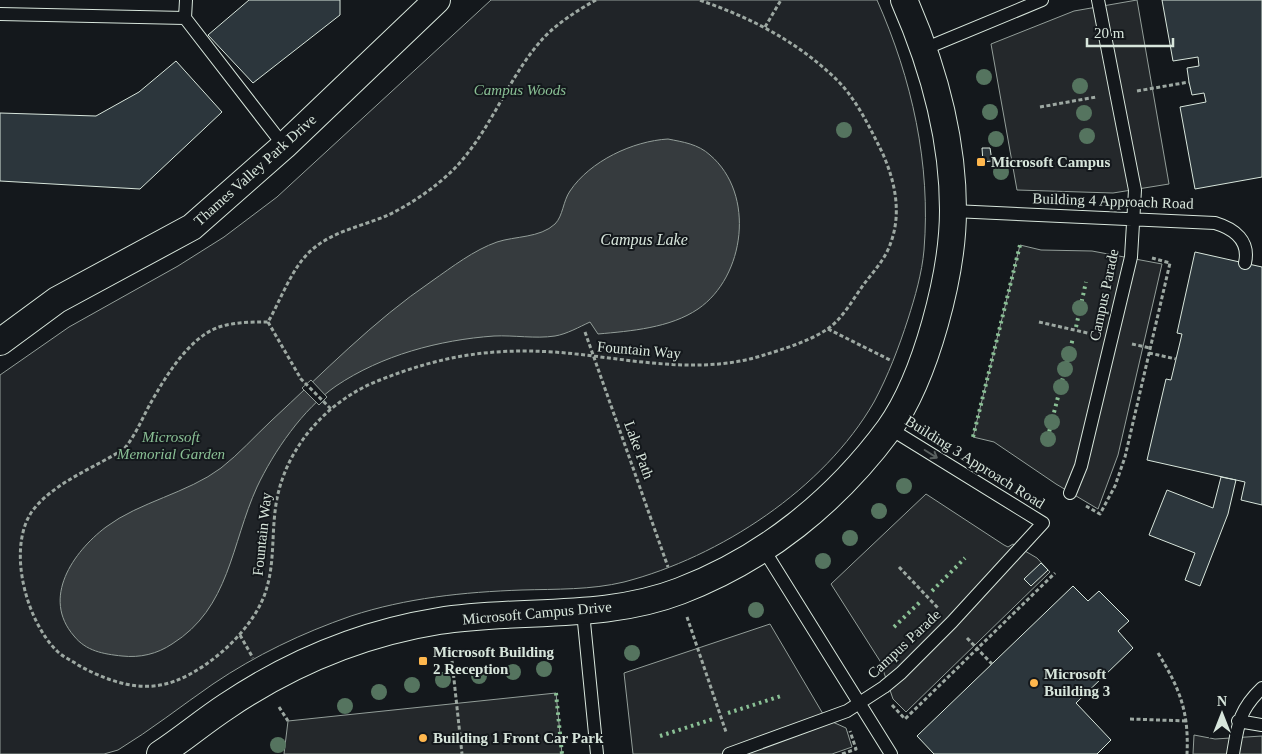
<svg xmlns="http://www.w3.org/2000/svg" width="1262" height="754" font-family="Georgia,serif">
<rect width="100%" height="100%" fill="#14181c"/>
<path fill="#202428" stroke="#939e99" d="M491,0H877C912,79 931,164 924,250C922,273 915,297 908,319C899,347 888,376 874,402C824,489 720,557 624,582C591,590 556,589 522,590C464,592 406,598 351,616C302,633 256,655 213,684C181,706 151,730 118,750L104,754H0V375L69,327L178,266L224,237L277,197Z"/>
<path fill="#24282b" stroke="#939e99" d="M1137,0L1169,184L1113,193L1017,190L991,44L1074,11Z
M1020,245L1041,250L1092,251L1162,264L1118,455L1098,509L1056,484L994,442L973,437Z
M926,494L1004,545L1008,547L1013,544L1037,558L1050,572L906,712L893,699L880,661L831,584Z
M770,624L826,719L846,728L852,747L832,754H633L624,673Z
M556,693L562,754H284L288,721Z
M1194,735L1215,739L1262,736V754H1193Z"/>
<path fill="#363b3e" stroke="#939e99" d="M668,139C683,142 698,144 710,155C756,194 745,277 698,309C670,328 631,331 598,334L590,322C579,327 567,334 555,336C535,339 514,335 494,336C439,340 382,355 336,386C303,409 274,451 257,487C231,544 230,608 172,644C157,654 140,658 122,656C103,654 86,651 74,636C41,598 73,552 106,527C139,502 188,493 221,468C239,454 255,436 271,421C323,373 373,321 432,281C452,267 474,250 497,242C515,236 540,238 555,224C563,216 563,201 570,191C590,161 633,141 668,139Z"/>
<path fill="#14181c" stroke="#939e99" d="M311,380L327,397L319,405L302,388Z"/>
<path fill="#2c363c" stroke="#d8e6dc" d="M249,0H340V15L253,83L208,35Z
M1162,0H1262V177L1195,189L1180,107L1206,102L1204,93L1192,95L1189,82L1187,68L1199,66L1198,57L1173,61Z
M176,61L222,112L140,189L0,181V113L96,116L139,92Z
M982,148H990L992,161L983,162Z
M1195,252L1262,267V505L1241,500L1245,482L1147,460L1166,379L1171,380L1182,334L1177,333Z
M1221,477L1236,480L1228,514L1200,586L1185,580L1195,553L1149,535L1167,490L1213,508Z
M1041,563L1048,570L1031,586L1024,579Z
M1073,586L1088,601L1099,591L1129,621L1118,631L1133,648L1076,703L1111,740L1097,754H934L917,736Z"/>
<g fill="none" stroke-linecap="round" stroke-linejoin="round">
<defs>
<path id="service" d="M186,0L185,18L284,146
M0,14L185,18
M924,49L1042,0
M953,211L1215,223C1235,229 1250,241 1245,263
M1070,493L1081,466L1131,257L1135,190L1098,0
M764,550L891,754
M583,612L597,754
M1238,721L1262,725
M729,754L847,711L884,687L901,673L952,622L1043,523L889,428
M1233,754C1238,724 1239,710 1262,688"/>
<path id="minor" d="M0,342L57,300L192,227L284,146L437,0
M160,754C183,739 204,721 227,706C291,663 364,633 439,621C520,608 602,621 680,591C764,559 835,502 889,429C926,377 953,274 953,210C953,137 933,66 904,0"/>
</defs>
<use href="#service" stroke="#d8e6dc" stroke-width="14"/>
<use href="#minor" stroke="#d8e6dc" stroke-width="28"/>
<path stroke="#9da8a2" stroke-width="3" stroke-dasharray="4 2.5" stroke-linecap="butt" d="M596,0C576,11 553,26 539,43C506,82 490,132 454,169C436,187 410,205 386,216C357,228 324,233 303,259C289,276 279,303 268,322C252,322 235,322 219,327C188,338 164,379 149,406C141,421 135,436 124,449C94,468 55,482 33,510C6,547 26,621 57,651C63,657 71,660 78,665C107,681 142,694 175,681C212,667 257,626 267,587C274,563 272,537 275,512C281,452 325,401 380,380C441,356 489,348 554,352C623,357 696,377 764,355C784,349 809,341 826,330C842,320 853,299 864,284C874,271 886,258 891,242C903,209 893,173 878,144C867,122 855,98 837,80C798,42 750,17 699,0
M765,27L781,0
M1137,91L1189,82
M1040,107L1096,97
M268,322L301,379L331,409
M1039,322L1092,334
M828,329L892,361
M585,332L668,567
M1132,344L1150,348
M1149,353L1176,359
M1086,506L1100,514L1115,486L1125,457L1170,263L1152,258
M899,567L938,608
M687,617L726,732
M240,635L253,658
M967,638L992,664
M1158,653C1180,689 1189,712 1187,754
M452,661L462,754
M892,705L905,719L1055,573
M279,707L288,721
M1130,719L1187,721
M842,754L856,749L850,731"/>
<use href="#service" stroke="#14181c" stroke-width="12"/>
<use href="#minor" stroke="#14181c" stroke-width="26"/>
<path stroke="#8ac095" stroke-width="4" stroke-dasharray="2.5 4" stroke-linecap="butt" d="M1076,327L1086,282
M973,437L1020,245
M1046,444L1073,338
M932,591L965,558
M894,627L922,600
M556,693L562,754
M728,713L781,696
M660,736L713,719"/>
</g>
<g fill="#55745f">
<circle cx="984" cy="77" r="8"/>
<circle cx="1080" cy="86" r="8"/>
<circle cx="990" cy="112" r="8"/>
<circle cx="1084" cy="113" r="8"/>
<circle cx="844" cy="130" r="8"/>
<circle cx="1087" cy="136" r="8"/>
<circle cx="996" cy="139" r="8"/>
<circle cx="1001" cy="172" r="8"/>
<circle cx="1080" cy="308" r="8"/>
<circle cx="1069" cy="354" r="8"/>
<circle cx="1065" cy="369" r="8"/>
<circle cx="1061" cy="387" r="8"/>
<circle cx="1052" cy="422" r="8"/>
<circle cx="1048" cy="439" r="8"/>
<circle cx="904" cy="486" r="8"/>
<circle cx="879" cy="511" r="8"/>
<circle cx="850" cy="538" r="8"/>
<circle cx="823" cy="561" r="8"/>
<circle cx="756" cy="610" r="8"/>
<circle cx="632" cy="653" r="8"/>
<circle cx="544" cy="669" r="8"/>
<circle cx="513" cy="672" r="8"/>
<circle cx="479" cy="676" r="8"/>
<circle cx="443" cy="680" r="8"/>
<circle cx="412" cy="685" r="8"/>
<circle cx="379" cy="692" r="8"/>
<circle cx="345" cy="706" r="8"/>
<circle cx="278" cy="745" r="8"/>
</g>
<defs><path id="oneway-shaft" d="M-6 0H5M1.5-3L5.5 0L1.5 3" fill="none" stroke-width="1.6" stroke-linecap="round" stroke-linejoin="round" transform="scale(1.25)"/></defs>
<use stroke="#59605f" href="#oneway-shaft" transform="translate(931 454) rotate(32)"/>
<g fill="#ffb74d" stroke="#14181c" stroke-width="2">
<rect x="976" y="157" width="10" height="10" rx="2.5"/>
<rect x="418" y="656" width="10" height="10" rx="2.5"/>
<circle cx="1034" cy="683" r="5"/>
<circle cx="423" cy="738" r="5"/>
</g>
<g text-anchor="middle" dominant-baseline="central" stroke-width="4" stroke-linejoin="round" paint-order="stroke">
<g font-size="15" font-style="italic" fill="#8ac095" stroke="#14181c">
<text x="520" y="90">Campus Woods</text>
<text x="171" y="437">Microsoft<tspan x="171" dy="17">Memorial Garden</tspan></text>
</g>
<g font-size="15" font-weight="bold" fill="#d8e6dc" stroke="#14181c" text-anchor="start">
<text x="991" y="162">Microsoft Campus</text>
<text x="433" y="652">Microsoft Building<tspan x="433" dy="17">2 Reception</tspan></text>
<text x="1044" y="674">Microsoft<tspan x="1044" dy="17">Building 3</tspan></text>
<text x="433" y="738">Building 1 Front Car Park</text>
</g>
<g font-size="15" fill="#d8e6dc" stroke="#14181c">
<text transform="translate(255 170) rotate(-42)">Thames Valley Park Drive</text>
<text transform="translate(1113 201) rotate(2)">Building 4 Approach Road</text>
<text transform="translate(1104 295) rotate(-78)">Campus Parade</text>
<text transform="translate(639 350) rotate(5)">Fountain Way</text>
<text transform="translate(639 450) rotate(70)">Lake Path</text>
<text transform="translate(975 462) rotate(32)">Building 3 Approach Road</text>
<text transform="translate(262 534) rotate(-84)">Fountain Way</text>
<text transform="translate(537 613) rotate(-5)">Microsoft Campus Drive</text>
<text transform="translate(904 644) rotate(-43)">Campus Parade</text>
</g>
<g font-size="16" font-style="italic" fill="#d8e6dc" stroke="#14181c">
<text x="644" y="239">Campus Lake</text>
</g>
</g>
<g transform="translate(1222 714)" stroke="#14181c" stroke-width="4" paint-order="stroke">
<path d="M0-4L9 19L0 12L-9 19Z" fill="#d8e6dc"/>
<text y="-8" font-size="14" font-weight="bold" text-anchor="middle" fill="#d8e6dc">N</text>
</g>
<path d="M1087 38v8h86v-8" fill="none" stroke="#d8e6dc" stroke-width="2.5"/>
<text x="1094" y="38" font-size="15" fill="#d8e6dc" stroke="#14181c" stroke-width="4" paint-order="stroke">20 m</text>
</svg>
